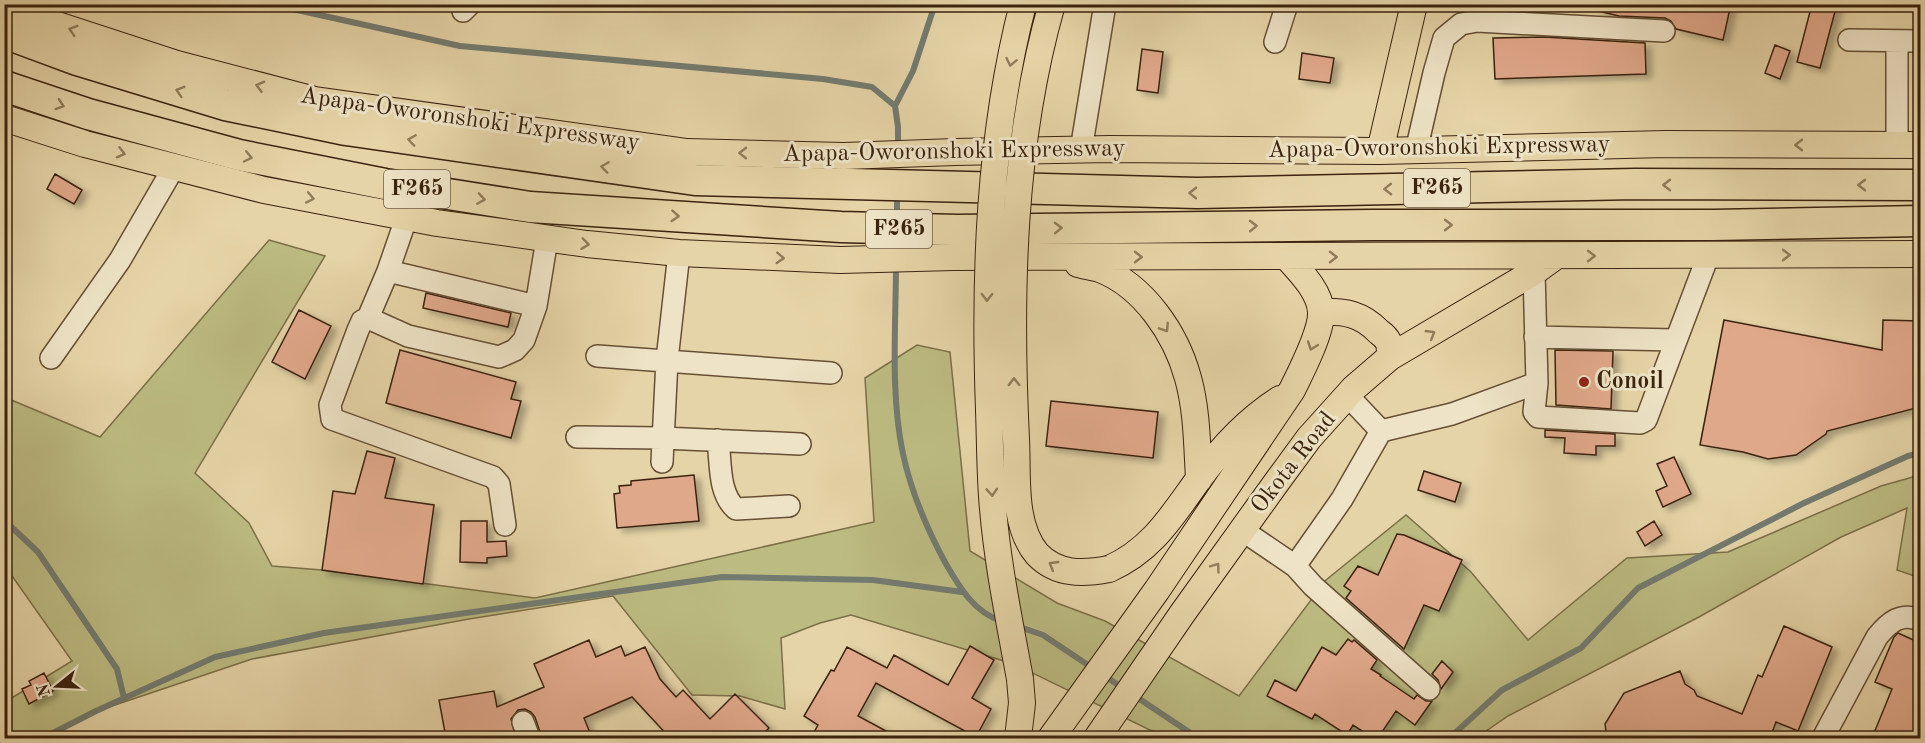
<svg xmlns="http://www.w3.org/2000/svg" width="1925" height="743" font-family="'Old Standard TT',serif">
<defs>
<filter id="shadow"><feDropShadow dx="6" dy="4" stdDeviation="3" flood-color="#0004"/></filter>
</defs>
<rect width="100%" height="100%" fill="#e5d4a7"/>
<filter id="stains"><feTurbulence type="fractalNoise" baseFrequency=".00333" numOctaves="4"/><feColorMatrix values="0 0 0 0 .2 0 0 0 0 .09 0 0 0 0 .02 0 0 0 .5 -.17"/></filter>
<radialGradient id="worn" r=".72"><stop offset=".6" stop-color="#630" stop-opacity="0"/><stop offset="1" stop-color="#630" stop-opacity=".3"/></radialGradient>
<path fill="#bcbb82" stroke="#7c6f48" stroke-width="1.5" d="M269,240L325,256L195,473L249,523L272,566L322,570L535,598L874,522L865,378L917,345L950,352L970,551L1057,603L1105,621L1239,696L1326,580L1406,515L1471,572L1528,640L1627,558L1728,552L1881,486L1920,475V578L1897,570L1907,508L1841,537L1699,617L1508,716L1476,738H1172L1150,730L1014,664L851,615L820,623L781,638L785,709L740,696L692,695L613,596L469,619L252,659L97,711L41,738H5V702L72,661L5,566L4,397L100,437Z"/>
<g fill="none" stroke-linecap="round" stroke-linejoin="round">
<path stroke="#737b70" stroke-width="6" d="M270,4L460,46L823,79L872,87L895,106L898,127V148
M895,106L913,71L935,4
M897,220V194
M896,263C896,326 890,392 903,454C911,491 928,531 946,564C960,588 974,612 1001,621
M4,520L38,552L117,669L124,698
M1017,626L1043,635L1094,669
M1102,674L1124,689
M1132,694L1195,736L1204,738
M43,738L96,711L215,657L324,633L722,577L873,580L962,592
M1446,738L1455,733L1502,690L1581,648L1638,588L1804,503L1908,456L1920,453"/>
</g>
<path fill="#e0a88b" stroke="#3b230e" stroke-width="1.5" filter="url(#shadow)" d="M1598,4H1731L1723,40L1676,29L1671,21L1665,18L1619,16L1598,11Z
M1812,4H1837L1820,68L1797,62Z
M1544,37L1645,43L1646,74L1495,79L1493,38Z
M1775,45L1790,51L1780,79L1765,73Z
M1142,49L1163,52L1158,93L1137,90Z
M1302,53L1334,58L1330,83L1299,79Z
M55,174L82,190L74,204L47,189Z
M426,293L511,313L508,327L423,308Z
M299,310L331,326L305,379L272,362Z
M1724,320L1882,350L1883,320L1920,321V407L1827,431L1826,434L1796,455L1768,459L1743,452L1700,445Z
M400,350L516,382L511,399L521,401L511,438L386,403Z
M1555,350L1613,351L1611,409L1556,405Z
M1051,401L1158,412L1153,458L1046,446Z
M1545,430L1615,434V446H1596V455L1564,453L1565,438L1545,437Z
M367,451L395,458L385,498L434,505L423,584L322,570L333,491L355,494Z
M1674,457L1691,494L1663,507L1656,491L1667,486L1657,464Z
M1424,471L1461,483L1455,502L1418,490Z
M694,475L699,521L617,528L614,494L620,493L619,486L631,485V481Z
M461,521H487V542L506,541L507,556L487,558V563L460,562Z
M1654,521L1662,535L1645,546L1637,532Z
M1397,534L1404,535L1462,560L1439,611L1424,605L1404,649L1346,598L1351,591L1344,586L1358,566L1378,575Z
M1784,626L1832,647L1798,731L1776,722L1770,738H1607L1605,724L1624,693L1680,671L1685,684L1694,690L1697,696L1742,714L1758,675L1762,677Z
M1898,633L1920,643V738H1872L1892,689L1875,682L1894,637Z
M1348,639L1352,642L1354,640L1377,660L1371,669L1381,675L1380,676L1414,699L1417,695L1426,701H1432L1415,725L1396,711L1378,738H1373L1353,725L1347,735L1315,714L1312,719L1267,696L1275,680L1296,691L1322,647L1336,655Z
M589,640L596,657L621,646L625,656L645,647L660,679L676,697L683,690L710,719L735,694L769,728L759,738H670L632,697L584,718L592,738H542L535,717L531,712L525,709L518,710L511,719L516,738H446L439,700L494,691L497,707L544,687L534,664Z
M970,646L994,660L972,698L991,709L976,737L876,683L858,716L899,738H821L813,734L818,725L804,716L831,670L834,671L847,647L887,668L894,655L948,685Z
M1442,661L1453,672L1441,689L1438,680L1432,674Z
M44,673L53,691L29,704L22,689L31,685L29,681Z"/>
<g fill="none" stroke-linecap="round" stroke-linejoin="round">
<defs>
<path id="minor" d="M463,11L470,4
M1849,40L1920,41
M1275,42L1287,4
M1897,145V41
M1081,150L1105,4
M1416,151L1434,73L1444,38L1461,24L1477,21L1664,31
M407,216L388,271L368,318L408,336L499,357L515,350L524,340L536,306L547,239
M388,271L536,306
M1534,272L1537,383L1534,412L1538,417L1640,423L1646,420L1708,256
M368,318L362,321L358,330L330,405L332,419L493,477L499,484L505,525
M1535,337L1675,340
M597,356L831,373
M51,358L120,260L174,167
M1347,395L1381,431
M577,437L663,438L800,444
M718,440C721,463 718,493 736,509L789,506
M662,462L667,360L679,253
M1242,530L1295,566L1342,499L1381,431L1452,414L1537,383
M1295,566L1313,586L1429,689
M523,722L529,738
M1823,738L1877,637C1889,622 1901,612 1920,620"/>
<path id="major" d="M4,5L27,15L177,64L315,100L687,152L844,156L955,152L1110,149L1380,151L1665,144L1920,145
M4,118L85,144L264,190L437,223L587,244L679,253L840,260L954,257L1920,254
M1380,151L1414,4
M1078,264C1085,266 1093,267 1100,269C1144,286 1176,334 1188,378C1197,410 1197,445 1199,479
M1321,312C1345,311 1362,314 1379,332C1382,334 1387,339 1389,343C1390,347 1390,353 1390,357
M1109,569C1152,550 1172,516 1198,480C1221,448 1247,420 1280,399
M1018,738L1022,703L1020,679
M1051,738L1157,590L1292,390C1301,372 1322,331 1321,312C1320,291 1300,272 1287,257
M1097,738L1182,614L1276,483L1309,438L1354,388L1390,357L1534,272L1556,256"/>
<path id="highway" d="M4,33L77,60L225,105L346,130L695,180L1197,193L1635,184L1920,185
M4,86L88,114L239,155L385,184L530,207L841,227L957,230L1372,225H1713L1920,221"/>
</defs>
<use href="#minor" stroke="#664f34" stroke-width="24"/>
<use href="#major" stroke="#3b230e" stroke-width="28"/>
<use href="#highway" stroke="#3b230e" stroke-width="33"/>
<use href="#minor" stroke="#eee3c6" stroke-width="21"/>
<use href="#major" stroke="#e5d4a7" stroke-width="26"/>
<use href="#highway" stroke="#e5d4a7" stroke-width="30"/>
<defs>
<path id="major-bridge" d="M1052,4C1012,144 1009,295 1016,439C1018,475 1012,524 1037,554C1057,575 1083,574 1109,569
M1020,679C1009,619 996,557 992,496C990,467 990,438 989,410C984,274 989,136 1023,4"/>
</defs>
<use href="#major-bridge" stroke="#3b230e" stroke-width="28" stroke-linecap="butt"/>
<use href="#major-bridge" stroke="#e5d4a7" stroke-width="26"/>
</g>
<defs><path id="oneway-chevron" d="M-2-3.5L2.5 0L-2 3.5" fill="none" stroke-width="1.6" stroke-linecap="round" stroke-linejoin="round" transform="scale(1.5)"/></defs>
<g stroke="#907c5a">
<use href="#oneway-chevron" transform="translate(73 30) rotate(-162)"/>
<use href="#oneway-chevron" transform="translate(1011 62) rotate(102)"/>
<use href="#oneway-chevron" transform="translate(260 86) rotate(-165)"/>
<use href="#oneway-chevron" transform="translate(180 91) rotate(-163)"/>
<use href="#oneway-chevron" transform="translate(60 105) rotate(18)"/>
<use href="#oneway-chevron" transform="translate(412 140) rotate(-172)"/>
<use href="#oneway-chevron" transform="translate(1799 145) rotate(-180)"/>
<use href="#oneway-chevron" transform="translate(121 153) rotate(14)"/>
<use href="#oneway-chevron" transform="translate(743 153) rotate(-179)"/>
<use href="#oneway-chevron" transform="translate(248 157) rotate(12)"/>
<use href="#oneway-chevron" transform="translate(605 167) rotate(-172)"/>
<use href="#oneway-chevron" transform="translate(1667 185) rotate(-180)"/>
<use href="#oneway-chevron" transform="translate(1862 185) rotate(-180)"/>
<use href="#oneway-chevron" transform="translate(1388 189) rotate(179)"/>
<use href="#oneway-chevron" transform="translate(1193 193) rotate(-179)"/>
<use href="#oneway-chevron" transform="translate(310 198) rotate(11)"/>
<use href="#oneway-chevron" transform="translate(481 199) rotate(9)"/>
<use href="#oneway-chevron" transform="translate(675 216) rotate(4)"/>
<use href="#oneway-chevron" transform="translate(1448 225)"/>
<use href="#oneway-chevron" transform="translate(1253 226) rotate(-1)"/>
<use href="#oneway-chevron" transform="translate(1058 228) rotate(-1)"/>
<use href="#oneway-chevron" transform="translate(585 244) rotate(7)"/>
<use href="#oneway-chevron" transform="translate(1786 255)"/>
<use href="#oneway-chevron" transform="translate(1591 256)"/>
<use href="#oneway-chevron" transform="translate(1138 257)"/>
<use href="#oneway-chevron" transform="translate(1333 257)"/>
<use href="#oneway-chevron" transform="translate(780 258) rotate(3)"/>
<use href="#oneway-chevron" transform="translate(987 297) rotate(90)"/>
<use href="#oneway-chevron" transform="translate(1165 328) rotate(57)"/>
<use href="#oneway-chevron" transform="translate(1431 334) rotate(-31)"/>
<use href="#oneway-chevron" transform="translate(1312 346) rotate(110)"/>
<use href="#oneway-chevron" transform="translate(1014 382) rotate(-91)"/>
<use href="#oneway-chevron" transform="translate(992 492) rotate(86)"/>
<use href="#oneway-chevron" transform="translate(1053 565) rotate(-149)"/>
<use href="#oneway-chevron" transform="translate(1216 567) rotate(-54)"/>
</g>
<circle fill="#8f2418" stroke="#eee3c6" stroke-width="2" cx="1584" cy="382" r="6"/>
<g text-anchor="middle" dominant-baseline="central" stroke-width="6" stroke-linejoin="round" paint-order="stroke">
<g fill="#eee3c6" stroke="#715d45" stroke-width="1.5">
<rect x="1404" y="169" width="66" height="38" rx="4.5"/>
<rect x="384" y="170" width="66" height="38" rx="4.5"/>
<rect x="866" y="210" width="66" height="38" rx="4.5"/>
</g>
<g font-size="22" font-weight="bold" fill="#3b230e">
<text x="1437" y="188">F265</text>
<text x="417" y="189">F265</text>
<text x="899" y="229">F265</text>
</g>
<g font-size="24" fill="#3b230e" stroke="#eee3c6">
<text transform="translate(470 120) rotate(8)">Apapa-Oworonshoki Expressway</text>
<text transform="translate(1439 148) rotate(-1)">Apapa-Oworonshoki Expressway</text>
<text transform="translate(954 152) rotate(-1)">Apapa-Oworonshoki Expressway</text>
<text transform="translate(1294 463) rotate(-52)">Okota Road</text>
</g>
<g font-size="24" font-weight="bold" fill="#3b230e" stroke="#eee3c6" text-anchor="start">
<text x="1596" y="382">Conoil</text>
</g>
</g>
<rect width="1925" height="743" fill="none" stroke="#e5d4a7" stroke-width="24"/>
<rect x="6" y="6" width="1913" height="731" fill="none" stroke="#3b230e" stroke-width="3"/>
<rect x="12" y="12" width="1901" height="719" fill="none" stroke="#3b230e" stroke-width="1.5"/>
<g transform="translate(57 686) rotate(252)" stroke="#eee3c6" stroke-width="4.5" paint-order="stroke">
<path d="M0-4.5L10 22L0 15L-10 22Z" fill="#3b230e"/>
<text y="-9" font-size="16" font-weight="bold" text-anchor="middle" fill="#3b230e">N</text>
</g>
<rect width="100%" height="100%" filter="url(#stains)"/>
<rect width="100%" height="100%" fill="url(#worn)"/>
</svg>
